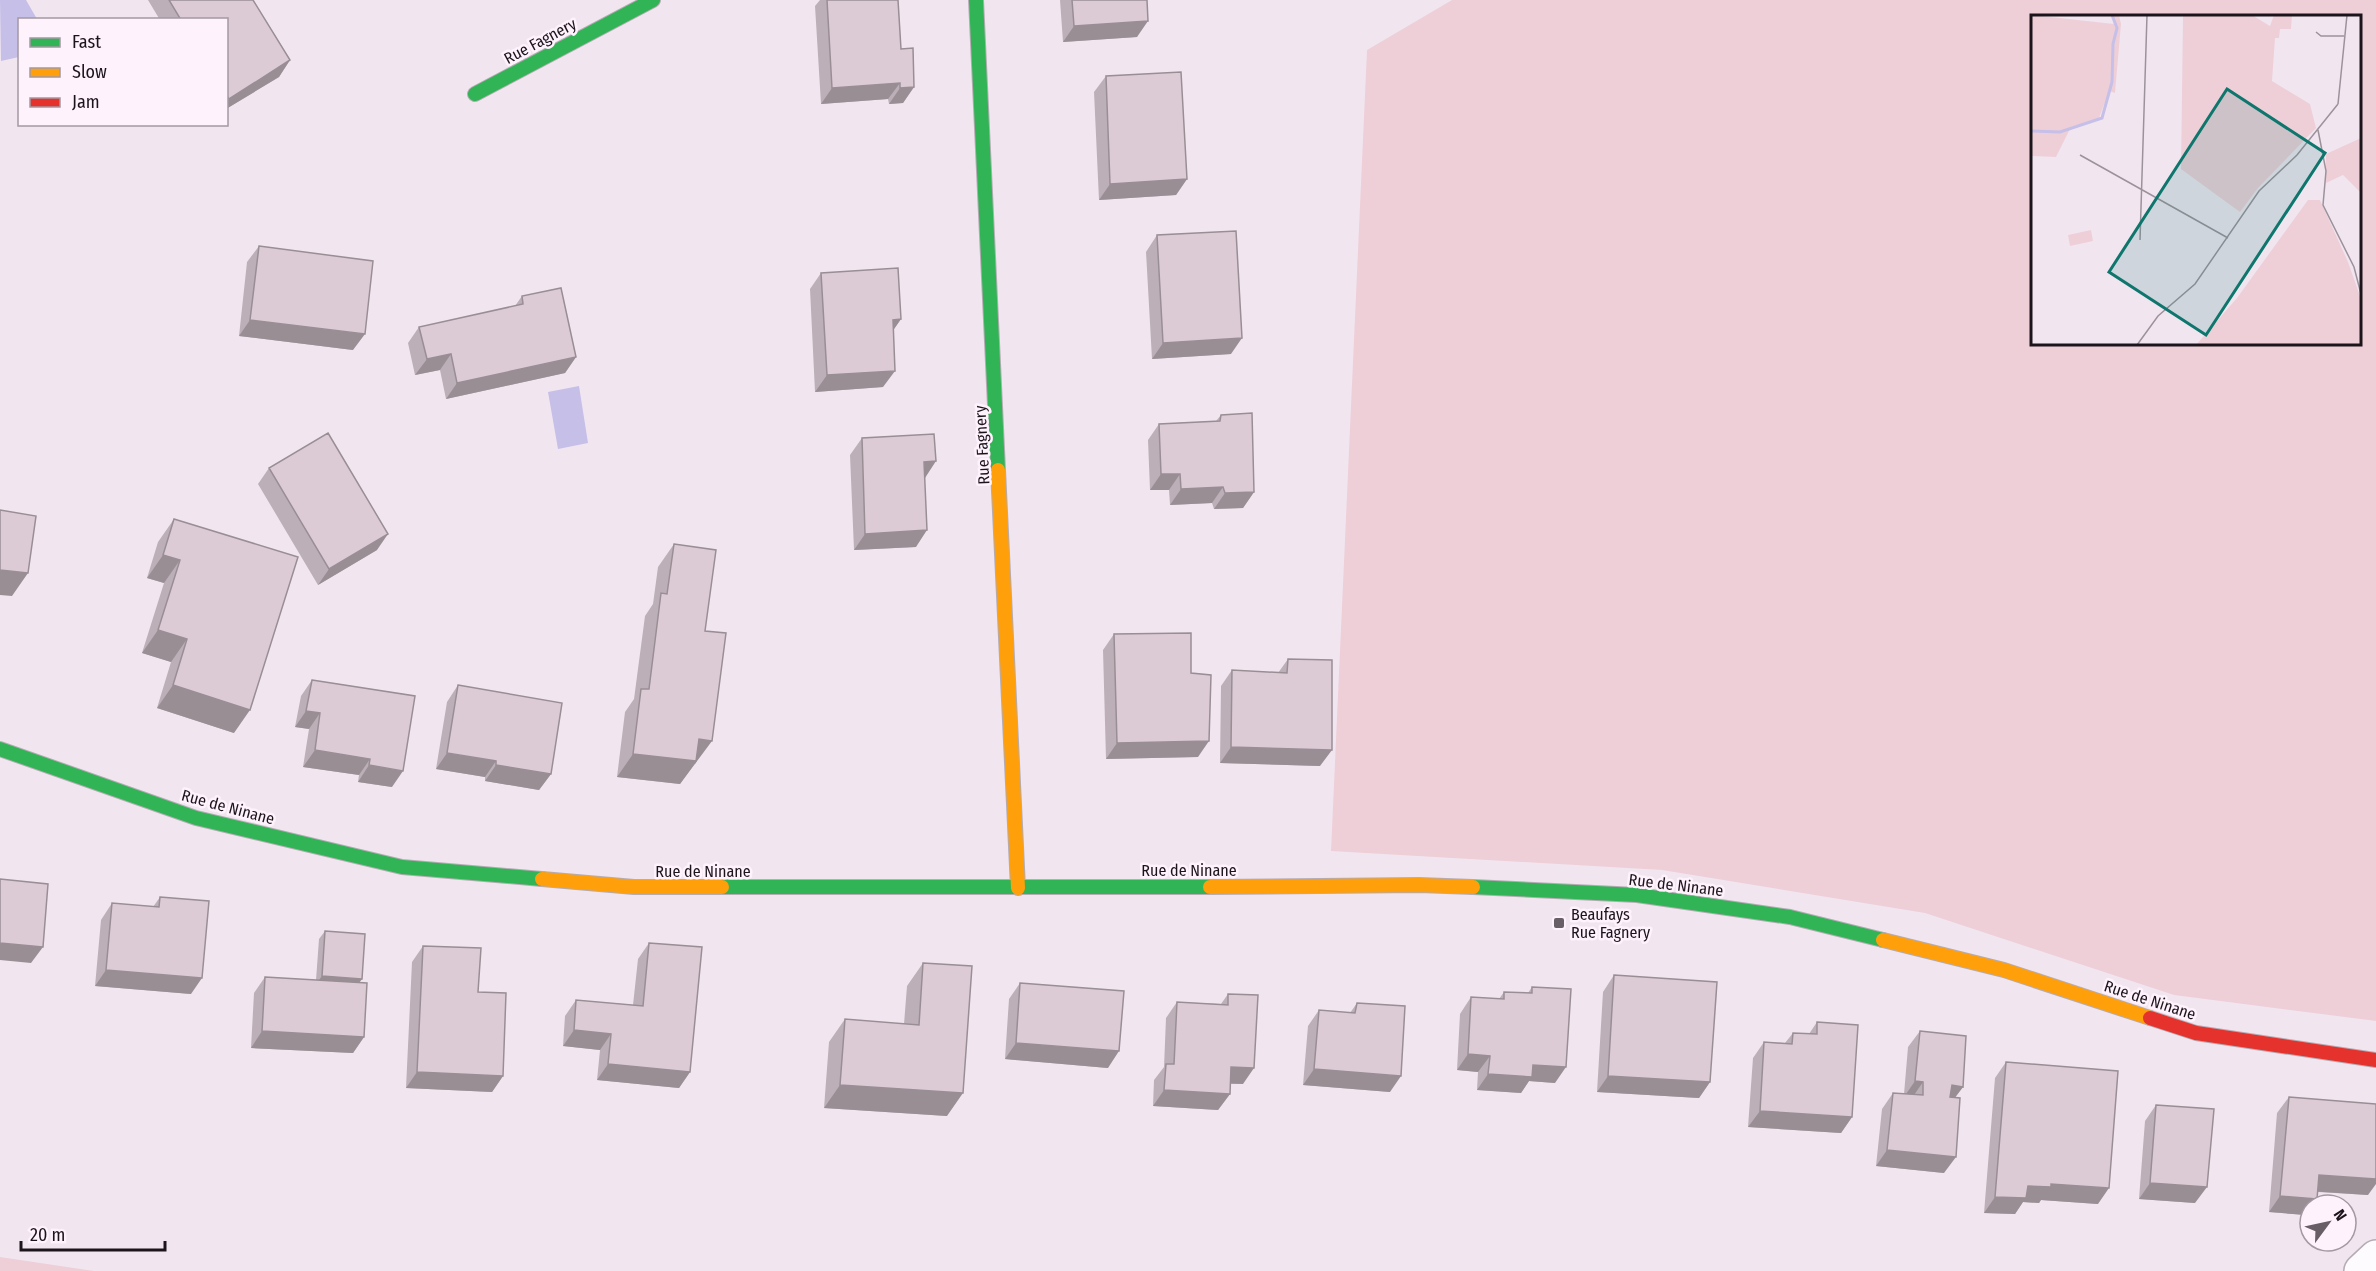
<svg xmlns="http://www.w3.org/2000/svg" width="2376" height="1271" font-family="'Fira Sans Condensed',sans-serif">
<rect width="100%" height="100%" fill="#f1e6f0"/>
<path fill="#eecfd7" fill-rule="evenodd" d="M1452,0H2376V1021L2174,995L1925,913L1662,870L1331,851L1367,50ZM2032,16H2360V344H2032Z
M0,1257L94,1271H0Z"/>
<path fill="#c6bfe8" d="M0,0H26L37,19L20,20L19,57L1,61Z
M579,386L588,443L558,449L548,392Z"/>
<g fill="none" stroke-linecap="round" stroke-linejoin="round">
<defs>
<path id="street" d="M2361,1271L2376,1257"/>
<path id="fast" d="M976,0L998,470
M475,94L653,0
M0,749L196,818L402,867L542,879
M722,887H1210
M1473,887L1637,895L1790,917L1883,940"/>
<path id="slow" d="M998,470L1018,888
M542,879L634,887H722
M1210,887L1419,885L1473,887
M1883,940L2004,970L2150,1018"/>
<path id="jam" d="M2150,1018L2196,1033L2376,1060"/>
</defs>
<use href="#street" stroke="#b5acb4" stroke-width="36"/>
<use href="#fast" stroke="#b5acb4" stroke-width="16"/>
<use href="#slow" stroke="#b5acb4" stroke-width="16"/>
<use href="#jam" stroke="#b5acb4" stroke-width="16"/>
<use href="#street" stroke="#fdfbfd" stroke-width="33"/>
<use href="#fast" stroke="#30b455" stroke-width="14"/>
<use href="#slow" stroke="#ff9f0a" stroke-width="14"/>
<use href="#jam" stroke="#e5322d" stroke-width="14"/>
</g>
<path fill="#bdafb7" d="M148,0H253L290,60L279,77L226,109V20H160Z
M820,0H898L901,49L914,87L903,103L889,104L888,99L821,104L815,6Z
M1060,0H1147L1137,37L1063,42Z
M1106,76L1187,179L1176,195L1099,200L1094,92Z
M1157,235L1231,354L1152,359L1146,252Z
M259,246L353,350L239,336L247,262Z
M821,273L901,319L893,330L883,387L815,392L810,289Z
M522,296L576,357L565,373L446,399L440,370L415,375L408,343L419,327L515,306Z
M1221,415L1254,492L1243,508L1214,509L1212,503L1170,505L1169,490H1150L1148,440L1159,424L1216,421Z
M862,438L925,478L916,547L854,550L850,455Z
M269,468L377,550L318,585L258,484Z
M174,519L234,733L157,708L171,662L142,653L164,583L147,578L158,542Z
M674,544L705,631L696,764L695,763L680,784L617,777L625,712L634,699L645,616L653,604L658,567Z
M1114,634L1191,673L1198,757L1106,759L1103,650Z
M1288,659L1320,766L1220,763L1221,686L1232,670L1278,673Z
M312,680L392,787L358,782L359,775L303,767L309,729L295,727L301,696Z
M458,685L551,774L539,790L485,781V777L436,769L447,702Z
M160,897L191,994L95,986L101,920L112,903L153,907Z
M325,931L362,979L359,982L364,1037L353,1053L251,1048L254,993L265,977L316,980L319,939Z
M649,943L690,1072L679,1088L597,1080L600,1050L563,1046L565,1016L576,1000L633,1005L638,959Z
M423,946L478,992L503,1076L492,1092L406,1088L412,962Z
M923,963L947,1116L824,1108L829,1042L845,1019L904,1024L907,986Z
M1614,975L1710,1082L1699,1098L1597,1092L1603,992Z
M1020,983L1108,1068L1005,1059L1009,999Z
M1532,987L1555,1083L1529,1081L1521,1093L1477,1090L1478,1072L1457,1070L1460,1014L1471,997L1499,999L1504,992L1528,993Z
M1228,994L1243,1084H1230V1094L1218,1110L1153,1106L1154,1080L1164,1067L1166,1018L1177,1002L1221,1004Z
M1357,1003L1390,1092L1303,1085L1308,1026L1319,1010L1350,1013Z
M1817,1022L1852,1117L1841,1133L1748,1127L1753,1058L1764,1042L1785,1043L1793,1033L1809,1034Z
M1920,1031L1963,1087L1955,1097L1944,1173L1876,1166L1882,1109L1893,1093L1904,1094L1908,1047Z
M2006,1062L2098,1204L2041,1200L2039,1203L2023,1202L2015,1214L1984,1213L1995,1078Z
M2289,1097L2368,1195L2318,1192L2317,1199L2313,1205H2310V1209L2306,1215L2269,1212L2277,1113Z
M2156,1105L2195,1203L2139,1199L2145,1121Z"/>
<path fill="#9a8e95" d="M1148,21L1137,37L1063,42L1074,26Z
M290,60L279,77L226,109V102L229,99Z
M900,83L888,99L821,104L832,88Z
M914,87L903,103L889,104L900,88Z
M1187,179L1176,195L1099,200L1110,184Z
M901,319L890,335L893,320Z
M250,320L365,334L353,350L239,336Z
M1242,338L1231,354L1152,359L1163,343Z
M451,354L440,370L415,375L427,359Z
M576,357L565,373L446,399L457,383Z
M895,371L883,387L815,392L827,375Z
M936,461L925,478L924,462Z
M1161,474H1180L1169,490H1150Z
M1223,487L1212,503L1170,505L1181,489Z
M1254,492L1243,508L1214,509L1225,493Z
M927,530L916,547L854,550L865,534Z
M388,534L377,550L318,585L329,569Z
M163,555L180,560L164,583L147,578Z
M0,570L28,573L12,596L0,595Z
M158,630L187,639L171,662L142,653Z
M173,685L250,710L234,733L157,708Z
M306,711L320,713L309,729L295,727Z
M699,739L712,741L680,784L617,777L633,754Z
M1209,741L1198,757L1106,759L1117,743Z
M1231,747L1332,750L1320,766L1220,763Z
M315,750L370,759L359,775L303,767Z
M447,753L496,761L485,777L436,769Z
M369,765L403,771L392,787L358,782Z
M496,765L551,774L539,790L485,781Z
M0,943L43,947L31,963L0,960Z
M106,970L202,978L191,994L95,986Z
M322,976L362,979L356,987L316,984Z
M574,1030L611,1034L600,1050L563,1046Z
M262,1031L364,1037L353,1053L251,1048Z
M1016,1043L1119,1051L1108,1068L1005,1059Z
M1468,1054L1490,1056L1478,1072L1457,1070Z
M608,1064L690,1072L679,1088L597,1080Z
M1533,1065L1566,1067L1555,1083L1529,1081L1521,1093L1477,1090L1488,1074Z
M1231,1067L1254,1068L1243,1084L1220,1083Z
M1314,1069L1401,1076L1390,1092L1303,1085Z
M417,1072L503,1076L492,1092L406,1088Z
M1608,1076L1710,1082L1699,1098L1597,1092Z
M1915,1081L1923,1082L1912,1098L1904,1097Z
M840,1085L963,1093L947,1116L824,1108Z
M1952,1085L1963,1087L1951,1103L1941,1101Z
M1164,1090L1230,1094L1218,1110L1153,1106Z
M1760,1111L1852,1117L1841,1133L1748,1127Z
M1887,1150L1956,1157L1944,1173L1876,1166Z
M2319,1175L2376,1179V1184L2368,1195L2308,1191Z
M2150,1183L2207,1187L2195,1203L2139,1199Z
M2051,1184L2109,1188L2098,1204L2041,1200L2039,1203L2023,1202L2015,1214L1984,1213L1995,1197L2028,1186Z
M2280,1196L2317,1199L2313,1205H2310V1209L2306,1215L2269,1212Z"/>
<path fill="#dccbd5" stroke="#9a8e95" stroke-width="1.5" d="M169,0H253L290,60L229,99L226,95V20H181Z
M827,0H898L901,49L913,48L914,87L900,88V83L832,88Z
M1072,0H1147L1148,21L1074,26Z
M1181,72L1187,179L1110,184L1106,76Z
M1236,231L1242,338L1163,343L1157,235Z
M259,246L373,261L365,334L250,320Z
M898,268L901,319L893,320L895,371L827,375L821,273Z
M561,288L576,357L457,383L451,354L427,359L419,327L523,304L522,296Z
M1252,413L1254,492L1225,493L1223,487L1181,489L1180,474H1161L1159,424L1220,421L1221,415Z
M328,433L388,534L329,569L269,468Z
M934,434L936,461L924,462L927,530L865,534L862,438Z
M0,510L36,516L28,573L0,570Z
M174,519L298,557L250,710L173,685L187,639L158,630L180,560L163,555Z
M674,544L716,550L705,631L726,633L712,741L699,739L696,761L633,754L641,689H649L661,593L667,594Z
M1191,633V673L1211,675L1209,741L1117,743L1114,634Z
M1288,659L1332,660V750L1231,747L1232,670L1287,673Z
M312,680L415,696L403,771L369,765L370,759L315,750L320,713L306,711Z
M458,685L562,703L551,774L496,765V761L447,753Z
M0,879L48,884L43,947L0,943Z
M160,897L209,901L202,978L106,970L112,903L159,907Z
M325,931L365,934L362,979L322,976Z
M649,943L702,947L690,1072L608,1064L611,1034L574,1030L576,1000L643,1006Z
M423,946L481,948L478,992L506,993L503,1076L417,1072Z
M923,963L972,966L963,1093L840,1085L845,1019L919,1025Z
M1614,975L1717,982L1710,1082L1608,1076Z
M265,977L367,983L364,1037L262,1031Z
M1020,983L1124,991L1119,1051L1016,1043Z
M1532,987L1571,989L1566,1067L1533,1065L1532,1077L1488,1074L1490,1056L1468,1054L1471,997L1504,999V992L1532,993Z
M1228,994L1258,995L1254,1068L1231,1067L1230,1094L1164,1090L1166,1064H1174L1177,1002L1228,1005Z
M1357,1003L1405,1006L1401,1076L1314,1069L1319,1010L1355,1013Z
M1817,1022L1858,1025L1852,1117L1760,1111L1764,1042L1792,1044L1793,1033L1817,1034Z
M1920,1031L1966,1036L1963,1087L1952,1085L1950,1097L1960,1098L1956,1157L1887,1150L1893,1093L1923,1095V1082L1915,1081Z
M2006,1062L2118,1071L2109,1188L2051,1184V1187L2028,1186L2026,1198L1995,1197Z
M2289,1097L2376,1104V1179L2319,1175L2317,1199L2280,1196Z
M2156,1105L2214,1109L2207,1187L2150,1183Z"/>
<rect fill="#675e66" stroke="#fef2fd" stroke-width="2" x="1553" y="917" width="12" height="12" rx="3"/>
<g text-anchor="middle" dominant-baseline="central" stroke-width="5" stroke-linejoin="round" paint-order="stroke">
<g font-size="16" fill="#1c141b" stroke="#fef2fd">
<text transform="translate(540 41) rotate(-28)">Rue Fagnery</text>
<text transform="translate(982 445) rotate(-93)">Rue Fagnery</text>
<text transform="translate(228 807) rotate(15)">Rue de Ninane</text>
<text x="1189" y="870">Rue de Ninane</text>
<text x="703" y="871">Rue de Ninane</text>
<text transform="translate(1676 885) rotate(7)">Rue de Ninane</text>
<text transform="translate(2150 1000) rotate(18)">Rue de Ninane</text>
</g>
<g font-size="16" fill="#1c141b" stroke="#fef2fd" text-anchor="start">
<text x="1571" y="914">Beaufays<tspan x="1571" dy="18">Rue Fagnery</tspan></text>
</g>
</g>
<g transform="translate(2031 15)">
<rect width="330" height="330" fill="#f1e6f0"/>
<path d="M0,0L83,9L80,0H88L90,9L84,78L78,76L68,103L40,112L25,142L0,141ZM152,0H221L239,11L243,0H261L260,14H249L248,23H244L241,66L279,89L285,113L227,173L209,197L150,154ZM330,123V178L312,160L295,168V139ZM277,185H289L317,247L330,284V330H165L206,283ZM60,215L62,226L39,231L37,220Z" fill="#eecfd7"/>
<path fill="none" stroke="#c6bfe8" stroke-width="3" d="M0,116L29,117L71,103L81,67L82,29L86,13L81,0"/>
<path fill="none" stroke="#9c929b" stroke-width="1.5" d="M285,17L290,21H313M307,89L316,0M287,115L295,156L292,190L323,252L330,279M49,140L197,223M109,225L116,0M106,330L127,301L164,269L228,176L266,140L307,89"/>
<path fill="#0f766e" fill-opacity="0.15" stroke="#0f766e" stroke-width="3" d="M196,74L294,138L175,320L78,257Z"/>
<rect width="330" height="330" fill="none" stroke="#1c141b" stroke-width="3"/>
</g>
<rect x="18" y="18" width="210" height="108" fill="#fef2fd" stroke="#a499a3" stroke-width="1.5"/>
<rect x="30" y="38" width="30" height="9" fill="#30b455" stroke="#a499a3" stroke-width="1.5"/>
<text x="72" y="48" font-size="18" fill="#1c141b">Fast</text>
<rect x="30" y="68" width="30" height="9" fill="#ff9f0a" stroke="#a499a3" stroke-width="1.5"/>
<text x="72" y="78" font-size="18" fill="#1c141b">Slow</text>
<rect x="30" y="98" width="30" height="9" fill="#e5322d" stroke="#a499a3" stroke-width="1.5"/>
<text x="72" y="108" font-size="18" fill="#1c141b">Jam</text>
<g transform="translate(2328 1223) rotate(57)"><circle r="28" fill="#fef2fd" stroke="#a499a3" stroke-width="1.5"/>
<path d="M0-4.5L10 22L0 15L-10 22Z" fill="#675e66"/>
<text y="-9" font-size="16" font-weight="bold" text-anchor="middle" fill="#1c141b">N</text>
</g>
<path d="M21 1241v9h144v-9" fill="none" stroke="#1c141b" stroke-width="3"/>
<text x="30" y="1241" font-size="18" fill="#1c141b" stroke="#fef2fd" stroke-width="4.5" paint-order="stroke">20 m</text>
</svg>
